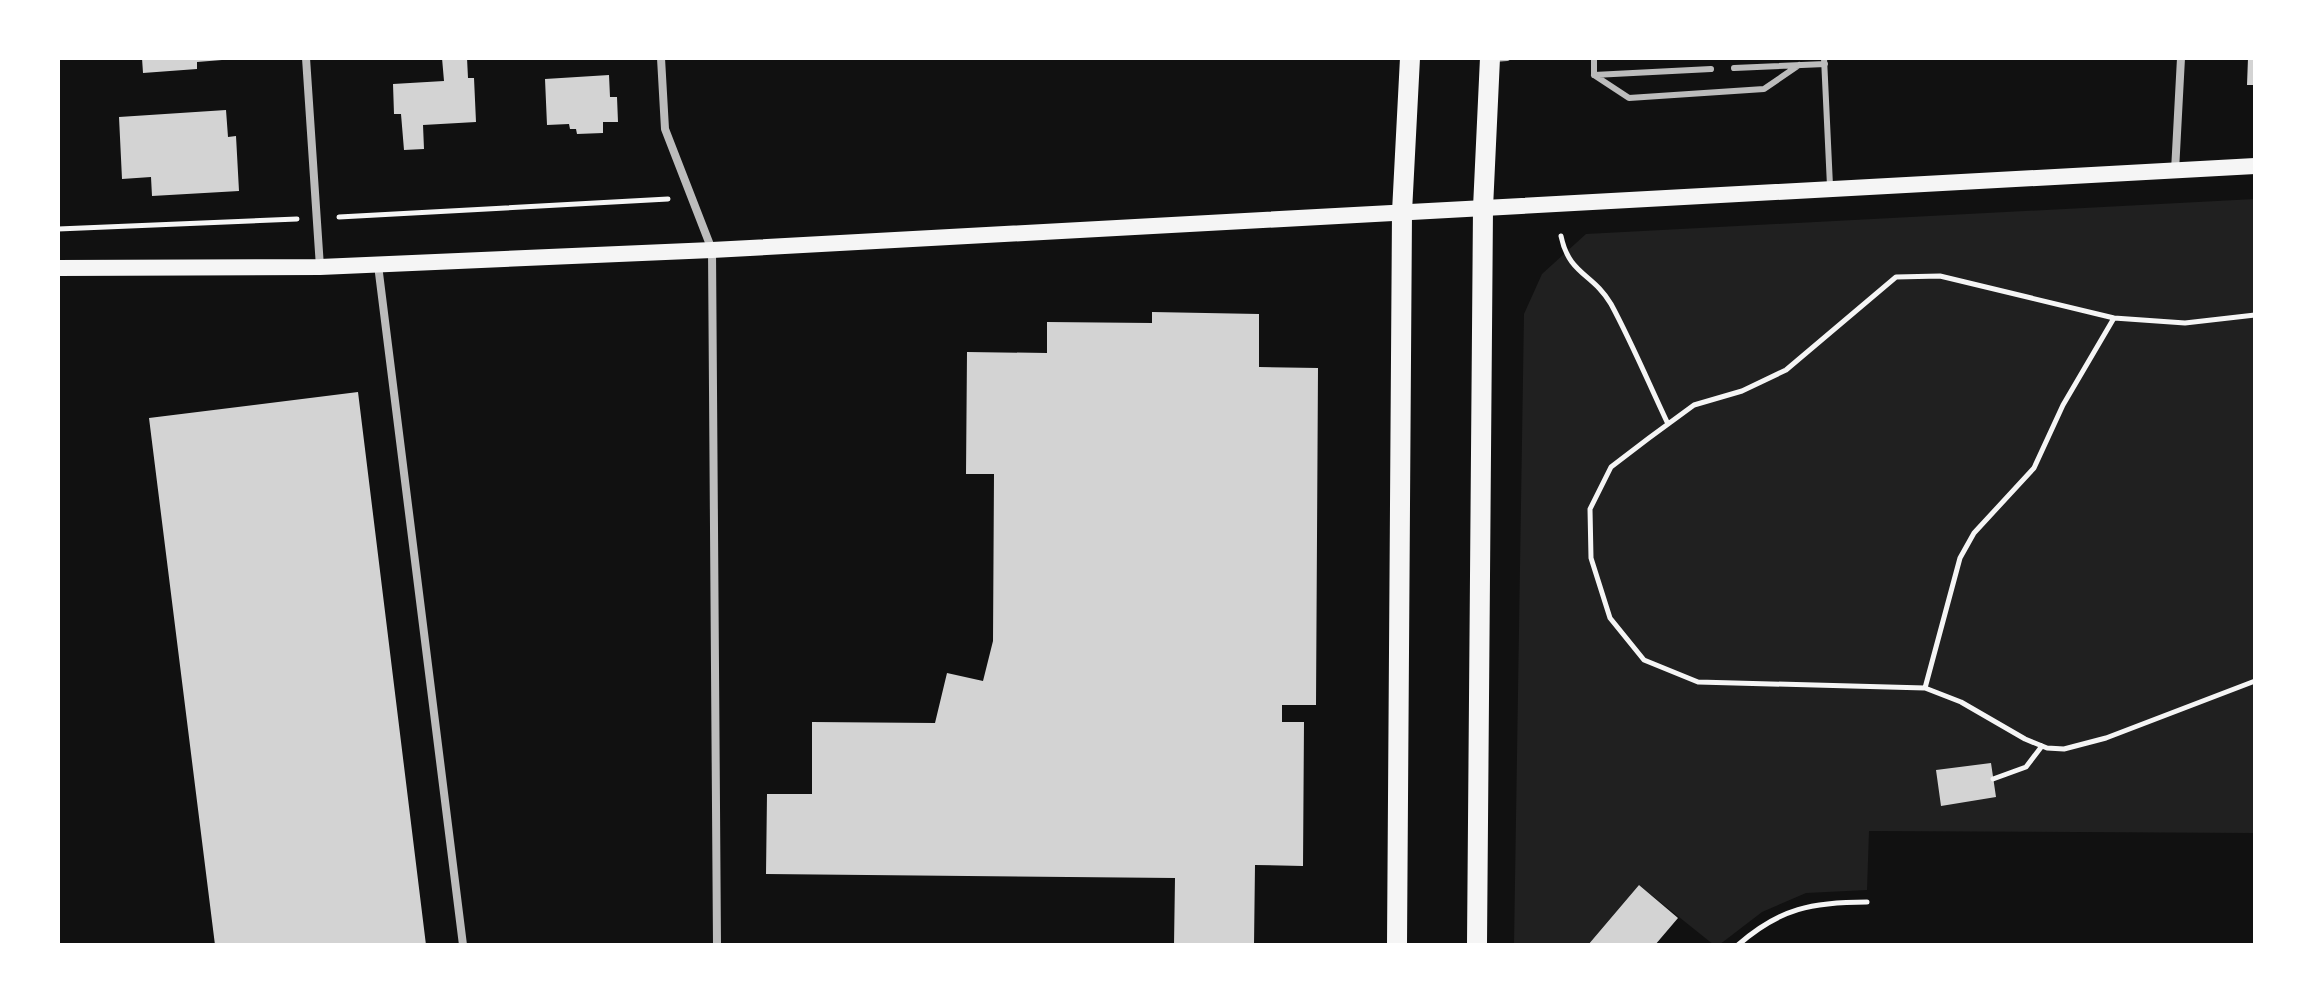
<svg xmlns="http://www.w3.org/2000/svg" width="2313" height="1003" font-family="'Exo 2',sans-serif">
<rect width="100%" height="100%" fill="#111"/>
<path fill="#202020" d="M2255,199V833L1869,831L1867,890L1806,893L1762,912L1719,945H1714L1639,885L1588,945H1514L1524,314L1542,274L1586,234Z"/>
<path fill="#d3d3d3" d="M142,58H222V60L197,62V69L143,73Z
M442,58H467L468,78H474L476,122L423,125L424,149L404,150L401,114H394L393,84L444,81Z
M2248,58H2255V85H2247Z
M609,75L610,97H617L618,122H603V133L577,134L576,129H570L569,124L547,125L545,79Z
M226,110L228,137L236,136L239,191L152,196L151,177L122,179L119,117Z
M1152,312L1259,314V367L1318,368L1316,705H1282V722H1304L1303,866L1255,865L1254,945H1174L1175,878L766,874L767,794H812V722L935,723L947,673L983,681L993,641L994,474H966L967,352L1047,353V322L1152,323Z
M358,392L426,945H215L149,418Z
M1991,763L1996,797L1941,806L1936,770Z
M1639,885L1678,918L1655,945H1588Z"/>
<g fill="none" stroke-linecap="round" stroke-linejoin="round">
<path stroke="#f5f5f5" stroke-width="5" d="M339,217L668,199
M58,229L297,219
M1561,236C1569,275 1593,273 1611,304C1632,343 1649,384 1668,424
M2255,315L2185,323L2114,318L1940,276L1896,277L1786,370L1742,391L1694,405L1649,438L1611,467L1590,509L1591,558L1610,618L1644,660L1698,682L1925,688L1961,702L2025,739L2047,748L2064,749L2106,738L2255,681
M1925,688L1960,558L1974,533L2034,468L2063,405L2114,318
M1993,779L2026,767L2042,746
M1738,945C1780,908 1813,902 1867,902"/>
<path stroke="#bcbcbc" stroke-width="6" d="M1594,58V75
M1824,58L1830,186
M1494,59L1507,58
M1734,68L1825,64
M1594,75L1629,98L1764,89L1799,65
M1594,75L1711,69"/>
<path stroke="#bcbcbc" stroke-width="8" d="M306,58L320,267
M661,58L665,129L712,250L717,945
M2175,171L2181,58
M378,265L463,945"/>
<path stroke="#f5f5f5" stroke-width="16" d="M58,268L320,267L712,250L2255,166"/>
<path stroke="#f5f5f5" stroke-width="20" d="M1397,945L1402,212L1410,58
M1477,945L1483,208L1490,58"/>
</g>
<rect width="2313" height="1003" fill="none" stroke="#ffffff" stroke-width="120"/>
</svg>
